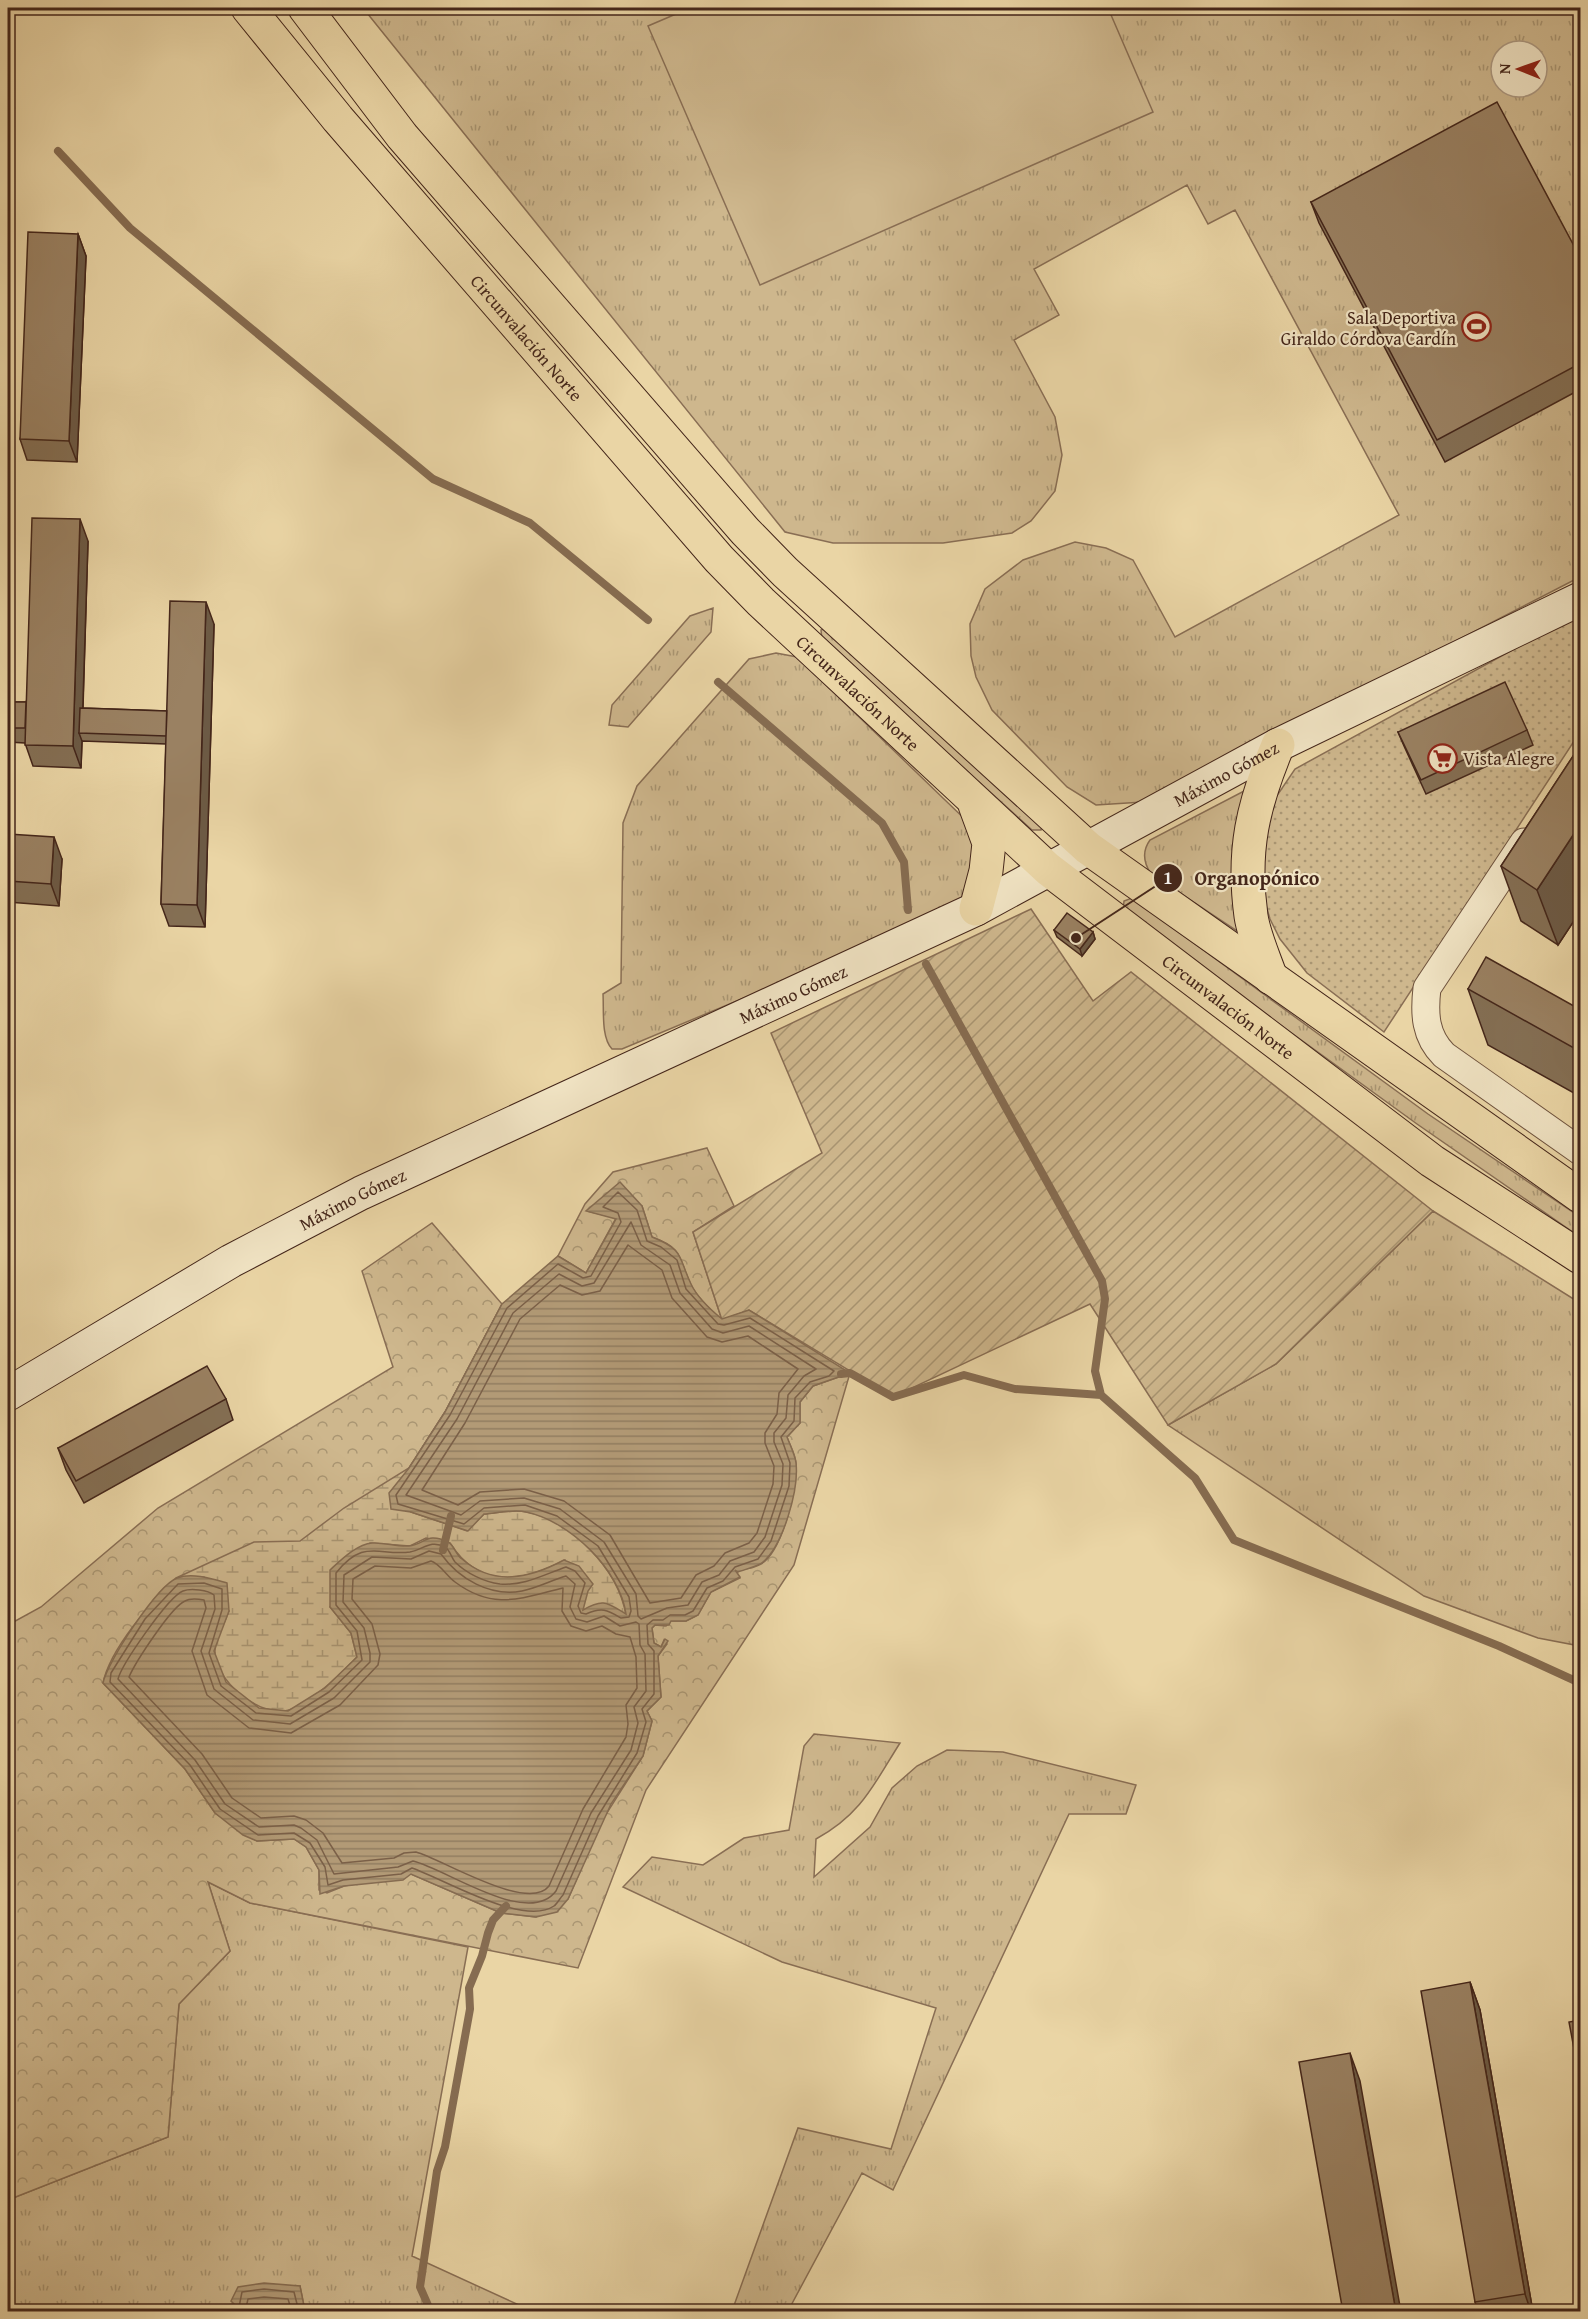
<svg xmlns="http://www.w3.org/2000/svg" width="1588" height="2319" font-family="'Gentium Book Plus',serif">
<defs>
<pattern id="grass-tufts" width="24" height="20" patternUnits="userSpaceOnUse" patternTransform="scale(1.5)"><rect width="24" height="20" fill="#ceb78d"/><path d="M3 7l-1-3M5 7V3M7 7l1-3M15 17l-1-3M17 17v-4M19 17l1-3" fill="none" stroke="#a99572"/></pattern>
<pattern id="forest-crowns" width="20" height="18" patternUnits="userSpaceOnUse" patternTransform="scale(1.5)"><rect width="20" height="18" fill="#ceb78d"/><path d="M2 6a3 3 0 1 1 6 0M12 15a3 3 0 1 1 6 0" fill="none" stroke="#a99572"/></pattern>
<pattern id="wetland-marsh" width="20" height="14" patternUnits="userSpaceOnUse" patternTransform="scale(1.5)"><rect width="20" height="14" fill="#ceb78d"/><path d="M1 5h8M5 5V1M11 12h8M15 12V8" fill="none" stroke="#a99572"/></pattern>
<pattern id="park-dots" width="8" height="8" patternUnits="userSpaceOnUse" patternTransform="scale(1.5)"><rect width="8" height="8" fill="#ceb78d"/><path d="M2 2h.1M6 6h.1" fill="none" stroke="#a99572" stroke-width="1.8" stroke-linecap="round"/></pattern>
<pattern id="garden-furrows" width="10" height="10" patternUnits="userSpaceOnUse" patternTransform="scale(1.5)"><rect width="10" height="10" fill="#ceb78d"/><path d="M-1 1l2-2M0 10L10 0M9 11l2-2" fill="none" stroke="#a99572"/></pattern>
<pattern id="water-rules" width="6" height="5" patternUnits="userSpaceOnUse" patternTransform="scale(1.5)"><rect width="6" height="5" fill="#b29a76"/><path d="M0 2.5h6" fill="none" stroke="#927d60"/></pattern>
</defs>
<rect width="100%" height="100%" fill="#ead5a5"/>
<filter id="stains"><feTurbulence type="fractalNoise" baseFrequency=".00333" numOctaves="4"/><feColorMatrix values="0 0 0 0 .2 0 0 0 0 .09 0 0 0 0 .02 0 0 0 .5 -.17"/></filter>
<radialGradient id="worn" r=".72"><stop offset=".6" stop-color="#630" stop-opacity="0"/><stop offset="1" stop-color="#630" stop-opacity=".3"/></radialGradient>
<path fill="url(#grass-tufts)" stroke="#896e54" stroke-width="1.5" fill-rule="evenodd" d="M363,8H1578L1580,13V577L1143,802L1096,805L1067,787L992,710L976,677L971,656L970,624L985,589L1023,560L1075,542L1106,548L1133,560L1175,637L1399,515L1235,210L1208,224L1187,185L1034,269L1059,315L1014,340L1055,417L1062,455L1055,491L1031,521L1012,533L943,543H833L785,532ZM1501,51H1537V87H1501Z
M713,608L711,632L628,727L609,725L612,705L690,616Z
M827,628L1042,824L1041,830H1032L822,640L821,630Z
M776,653L797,657L973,827L978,853L966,905L622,1049H612C601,1038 604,1010 603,994L621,983L623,823L637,786L749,659Z
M1246,790C1229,852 1227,875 1246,937L1151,874C1143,862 1142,851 1150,840Z
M1132,898L1428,1114L1580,1217V1237L1417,1124L1123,911L1124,901Z
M1433,1211L1580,1303V1646L1538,1638L1424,1596L1168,1425L1276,1364Z
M814,1734L900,1743C874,1784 861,1815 816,1839L814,1877L870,1827L892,1788L917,1766L947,1750L1003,1752L1136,1785L1126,1814H1069L893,2190L862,2173L788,2311H732L798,2128L891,2149L936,2008L782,1962L623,1887L652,1857L703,1865L744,1838L789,1830L804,1746Z
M208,1882L250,1903L468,1947L412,2256L532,2311H305L300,2286L221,2307L216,2311L8,2312V2200L168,2137L179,2004L230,1951Z"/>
<path fill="url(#forest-crowns)" stroke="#896e54" stroke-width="1.5" d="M707,1148L734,1206L693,1232L722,1320C712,1311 697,1297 691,1285C678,1258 685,1249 652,1237L642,1206L587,1211L616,1218L586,1273L558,1256L585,1204L613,1172Z
M432,1223L502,1304L445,1412L409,1468L391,1509L204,1577L176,1578C151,1602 110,1649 103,1683L185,1769L215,1813L257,1841L294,1839L306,1847L319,1870V1890L327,1893L344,1886L411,1874L501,1913L536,1917L568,1899L603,1819L643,1756L652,1721L647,1711L661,1697L658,1656L667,1644L664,1640L661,1647L654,1643L652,1628L655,1625L666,1626L671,1621H686L698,1615L711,1592L740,1578L735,1570C742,1570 754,1568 761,1564C782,1552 798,1487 796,1464C796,1455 790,1446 787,1437L800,1423V1402L813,1386L850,1373L794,1565L646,1790L578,1968L250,1903L208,1882L230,1951L179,2004L168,2137L8,2200V1625L41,1607L158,1508L393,1367L362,1271Z"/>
<path fill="url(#wetland-marsh)" stroke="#896e54" stroke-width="1.5" d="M502,1304L411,1512L467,1531L484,1514C497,1513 514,1509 527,1512C572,1521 618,1569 626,1615L583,1610L565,1560C522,1583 479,1589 450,1543L426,1538L410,1546L370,1543L330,1607L351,1633L357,1657C341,1673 311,1704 289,1710C260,1719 213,1679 215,1650C216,1638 225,1622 229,1611L204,1577L176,1578L254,1542L300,1541L344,1508L409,1468L445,1412Z"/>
<path fill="url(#park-dots)" stroke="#896e54" stroke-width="1.5" d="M1580,613V732L1384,1032L1307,973L1280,939L1270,919L1262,892L1260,864L1274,800L1295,769Z"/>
<path fill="url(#garden-furrows)" stroke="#896e54" stroke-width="1.5" d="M1031,909L1093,1001L1131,972L1433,1211L1276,1364L1168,1425L1090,1304L893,1397L749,1310L722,1320L693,1232L822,1153L771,1033Z"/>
<path fill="#ceb78d" stroke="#896e54" stroke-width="1.5" d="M690,8H1108L1153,112L760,285L648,26Z"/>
<path fill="url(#water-rules)" stroke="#866c51" stroke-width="1.5" d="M620,1182L642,1206L652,1237C685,1250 678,1257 691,1284C697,1297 712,1311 722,1319L749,1310L850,1373L813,1386L800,1402V1423L787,1437C790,1445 795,1455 796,1463C799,1490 783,1545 763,1562C757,1567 745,1569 738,1572L735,1570L740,1577L711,1592L698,1615L686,1621H671L669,1625H655L652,1628L654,1643L661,1647L665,1639L668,1641L658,1656L661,1697L647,1711L652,1721L643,1756L611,1804L568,1899L557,1912L536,1917L501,1913L411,1874L403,1880L344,1886L320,1894L319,1870L306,1847L294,1839L257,1841L243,1835L215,1813L185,1769L103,1683C107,1662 157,1586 177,1578C192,1572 213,1579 227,1583L229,1611L214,1651L226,1682L259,1708L288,1711L325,1688L357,1657L351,1633L330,1607V1570C341,1560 357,1544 372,1543C384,1542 397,1547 409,1546C425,1544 427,1532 448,1542C454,1545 456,1555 462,1559C494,1587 530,1578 564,1560L579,1566L593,1584L588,1591L583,1610C604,1598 607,1603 626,1614C620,1570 570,1521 526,1512C514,1509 497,1513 484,1514L468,1531L411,1512L391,1509L389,1493L409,1468L445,1412L502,1304L558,1256L586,1273L616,1219L586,1211Z
M264,2283L300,2286L305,2311H216L221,2307L235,2305L231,2301L238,2287Z"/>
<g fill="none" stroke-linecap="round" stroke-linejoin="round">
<path stroke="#7b6048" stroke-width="1.5" d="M618,1192L637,1210L647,1241L661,1247L677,1260L686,1289L718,1324L724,1325L750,1318L834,1371L829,1376L810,1382L795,1398L794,1421L781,1437L790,1463L789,1486L771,1541L758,1559L735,1567L723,1581L707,1588L693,1611L685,1615H670L663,1620H653L647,1625L648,1644L654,1651V1694L642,1709L646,1722L637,1753L598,1816L563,1895C560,1898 557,1904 554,1906C523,1927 444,1879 412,1868L401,1874L343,1880L328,1885L325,1867L310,1843L294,1833L258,1835L220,1809L190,1765L110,1682L111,1673L145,1619L178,1584L204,1583L222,1589V1610L209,1653L221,1686L256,1713L291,1716L329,1692L362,1660L357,1631L336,1605V1573C364,1538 378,1556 410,1552C423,1550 430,1539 445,1547C450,1550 451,1557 455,1562C466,1573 484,1582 500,1584C524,1586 543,1575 566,1567L575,1571L585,1583L578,1606L581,1613L586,1614C602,1607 607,1610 621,1618L629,1617L631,1611L629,1597L598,1546L557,1516L525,1505L484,1508L464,1524L398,1504L396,1495L450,1415L507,1308L558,1264L583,1278L591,1276L621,1222L618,1213L603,1207Z
M631,1222L641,1245L670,1265L680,1293L712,1329L723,1333L749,1326L816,1369L804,1376L788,1395L786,1418L774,1433V1442L783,1464L782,1485L765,1537L754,1552L730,1561L719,1575L702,1582L688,1605L667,1608L641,1619L638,1616L636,1594L604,1542L560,1509L524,1498L480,1501L461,1515L406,1495L457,1419L513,1313L559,1274L582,1286L594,1283Z
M628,1245L662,1270L672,1298L707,1337L722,1342L748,1336L798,1369L779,1393L777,1414L765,1433V1443L774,1466L773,1484L757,1533L749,1543L725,1553L714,1566L696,1575L681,1598L650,1603L610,1535L564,1501L524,1489L480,1492L458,1505L422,1490L465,1423L520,1319L560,1285L582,1295L600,1291Z
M429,1551L441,1554C459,1579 490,1597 522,1591C537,1588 552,1580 566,1576L575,1584L570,1607L576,1619L587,1622L604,1616L620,1626L636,1622L639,1624L640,1645L645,1654L646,1691L634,1707L638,1723L631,1750L591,1813L556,1891C528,1928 447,1869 413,1861L398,1867L334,1874L317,1840L301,1828L294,1825L259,1827L225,1804L195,1760L118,1679C122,1664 168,1597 183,1591C191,1588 208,1590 214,1595L215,1609L201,1651L214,1689L253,1720L290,1724L334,1698L370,1662V1653L364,1628L343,1602L344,1575L372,1557L411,1559Z
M431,1561C439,1563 447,1576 455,1582C494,1611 521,1598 563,1588L562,1611L571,1626L586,1631L602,1626L616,1634L630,1637L636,1657L637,1688L626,1705L628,1724L626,1737L583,1809L549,1886C528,1913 442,1859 416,1852L404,1853L394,1858L342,1863L323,1833L306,1820L294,1816L261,1818L232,1798L202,1754L129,1677C135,1663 171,1607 185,1601C190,1598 198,1599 204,1600L206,1608L192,1651L207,1695L249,1728L291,1733L340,1705L378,1665L380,1654L372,1624L352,1599L353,1579L375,1566L411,1568Z
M232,2312L239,2307L242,2292L264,2289L294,2292L299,2312
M245,2312L248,2299L264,2297L288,2299L292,2312"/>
<path stroke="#866c51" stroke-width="8" d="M8,105L11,108
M58,151L130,228L433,479L530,523L648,620
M718,682L882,823L904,862L908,910
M926,964L1102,1281L1105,1299L1095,1371L1101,1395
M841,1374L850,1373L893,1397L964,1375L1015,1389L1101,1395L1195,1478L1234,1540L1499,1646L1580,1683
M443,1550L451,1516
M431,2312L420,2287L437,2171L445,2147L470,2009L469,1988L482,1956L488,1933L493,1920L506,1906"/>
<defs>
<path id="street" d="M1524,842L1427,988C1424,1014 1425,1036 1444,1055L1580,1151"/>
<g id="secondary">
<path id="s1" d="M8,1394L231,1261L361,1193L976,909L1278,745L1580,599"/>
</g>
<g id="highway">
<path id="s2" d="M248,8L338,119L719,559L761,602L1048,869L1432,1161L1580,1257"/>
<path d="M305,8L402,136L745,531L785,572L1088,848L1580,1196"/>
<path d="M975,805L989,843L986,871L976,909"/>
<path d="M1271,978C1264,958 1254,936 1251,916C1242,850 1253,805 1278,745"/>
</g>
</defs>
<use href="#street" stroke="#6e523d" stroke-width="29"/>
<use href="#secondary" stroke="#44261a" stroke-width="35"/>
<use href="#highway" stroke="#44261a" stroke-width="35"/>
<use href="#street" stroke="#f1e4c4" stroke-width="27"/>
<use href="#secondary" stroke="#f1e4c4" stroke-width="33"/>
<use href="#highway" stroke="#ead5a5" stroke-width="33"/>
</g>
<path fill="#846f54" stroke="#44261a" stroke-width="1.5" d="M1311,202L1581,259V389L1445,462L1319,223Z
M78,234L86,256L77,462L27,460L20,439Z
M88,541L83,708L167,711L214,624L205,927L169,926L161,904L166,744L82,741L81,768L33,766L25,743L8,742V702H26Z
M1527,730L1533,745L1426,794L1404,746L1398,732Z
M1581,744V910L1558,945L1521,921L1501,866Z
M8,834L62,859L59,906L8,902Z
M1054,930L1093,932L1095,939L1082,956L1057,937Z
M1468,989L1581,1010V1097L1488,1045Z
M226,1399L233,1420L84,1503L66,1470L58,1448Z
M1470,1982L1480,2010L1533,2312H1479L1475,2302Z"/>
<path fill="#6c5a45" stroke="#44261a" stroke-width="1.5" d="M78,234L86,256L77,462L69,441Z
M80,519L88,541L82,733H79L82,741L81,768L73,746Z
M206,602L214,624L205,927L197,905Z
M1581,823V910L1558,945L1537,890Z
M54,837L62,859L59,906L51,884Z
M1093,932L1095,939L1082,956L1080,949Z
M1470,1982L1480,2010L1533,2312H1531L1525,2294Z
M1350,2053L1360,2081L1401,2312H1396Z"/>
<path fill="#9a8162" stroke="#44261a" stroke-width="1.5" d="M1497,102L1581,259V363L1437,440L1311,202Z
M28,232L78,234L69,441L20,439Z
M32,518L80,519L73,746L25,745Z
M170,601L206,602L197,905L161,904Z
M1505,682L1527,730L1421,780L1398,732Z
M8,702H26L25,728H8Z
M80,708L167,711L166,736L79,733Z
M1581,744V823L1537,890L1501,866Z
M8,834L54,837L51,884L8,881Z
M1067,913L1093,932L1080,949L1054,930Z
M1486,957L1581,1010V1052L1468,989Z
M207,1366L226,1399L76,1481L58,1448Z
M1470,1982L1525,2294L1475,2302L1421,1991Z
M1581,2020V2086L1569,2022Z
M1350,2053L1396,2312H1343L1299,2062Z"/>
<defs>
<symbol id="stadium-ring" viewBox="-11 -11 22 22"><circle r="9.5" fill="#f1e4c4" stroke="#8f2418" stroke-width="1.5"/><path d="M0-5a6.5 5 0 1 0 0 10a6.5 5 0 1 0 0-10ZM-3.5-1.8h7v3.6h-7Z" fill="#8f2418"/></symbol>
<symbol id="supermarket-ring" viewBox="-11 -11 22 22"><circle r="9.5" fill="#f1e4c4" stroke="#8f2418" stroke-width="1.5"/><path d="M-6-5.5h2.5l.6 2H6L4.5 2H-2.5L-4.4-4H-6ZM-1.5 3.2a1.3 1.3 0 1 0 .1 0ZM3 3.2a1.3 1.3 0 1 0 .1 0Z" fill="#8f2418"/></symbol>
</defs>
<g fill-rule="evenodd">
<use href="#stadium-ring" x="1460" y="310" width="33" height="33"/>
<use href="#supermarket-ring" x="1426" y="742" width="33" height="33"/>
</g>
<g text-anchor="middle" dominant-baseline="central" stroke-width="4.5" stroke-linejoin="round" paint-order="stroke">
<g font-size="18" fill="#44261a" stroke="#f1e4c4" text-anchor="end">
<text x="1456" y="317">Sala Deportiva<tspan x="1456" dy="21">Giraldo Córdova Cardín</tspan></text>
<text x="1463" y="758" text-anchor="start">Vista Alegre</text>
</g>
<g font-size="18" fill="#44261a" stroke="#f1e4c4">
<text stroke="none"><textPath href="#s2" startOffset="432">Circunvalación Norte</textPath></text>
<text stroke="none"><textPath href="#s2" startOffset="918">Circunvalación Norte</textPath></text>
<text stroke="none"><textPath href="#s1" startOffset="1368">Máximo Gómez</textPath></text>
<text stroke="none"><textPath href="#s1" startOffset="882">Máximo Gómez</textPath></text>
<text stroke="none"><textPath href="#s2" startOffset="1404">Circunvalación Norte</textPath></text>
<text stroke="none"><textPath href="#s1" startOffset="396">Máximo Gómez</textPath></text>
</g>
</g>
<path fill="none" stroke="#44261a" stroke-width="2" d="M1076 938L1168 878"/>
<g fill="#44261a" stroke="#f1e4c4" stroke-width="2">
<circle cx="1076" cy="938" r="6"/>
<circle cx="1168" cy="878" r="15"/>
</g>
<g font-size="18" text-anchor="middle" font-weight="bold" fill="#fff">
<text x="1168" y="884">1</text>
</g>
<g font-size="20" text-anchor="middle" font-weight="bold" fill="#44261a" stroke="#f1e4c4" stroke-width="4.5" stroke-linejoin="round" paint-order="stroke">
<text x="1257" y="885">Organopónico</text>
</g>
<rect width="1588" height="2319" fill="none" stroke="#ead5a5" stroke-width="30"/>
<rect x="9" y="9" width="1570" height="2301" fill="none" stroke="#44261a" stroke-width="3"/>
<rect x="15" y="15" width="1558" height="2289" fill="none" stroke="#44261a" stroke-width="1.5"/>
<g transform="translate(1519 69) rotate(271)"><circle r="28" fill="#f1e4c4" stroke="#ac9880" stroke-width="1.5"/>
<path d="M0-4.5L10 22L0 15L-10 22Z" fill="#8f2418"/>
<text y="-9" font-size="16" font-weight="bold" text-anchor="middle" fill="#44261a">N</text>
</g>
<rect width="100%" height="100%" filter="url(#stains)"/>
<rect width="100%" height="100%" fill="url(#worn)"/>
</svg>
